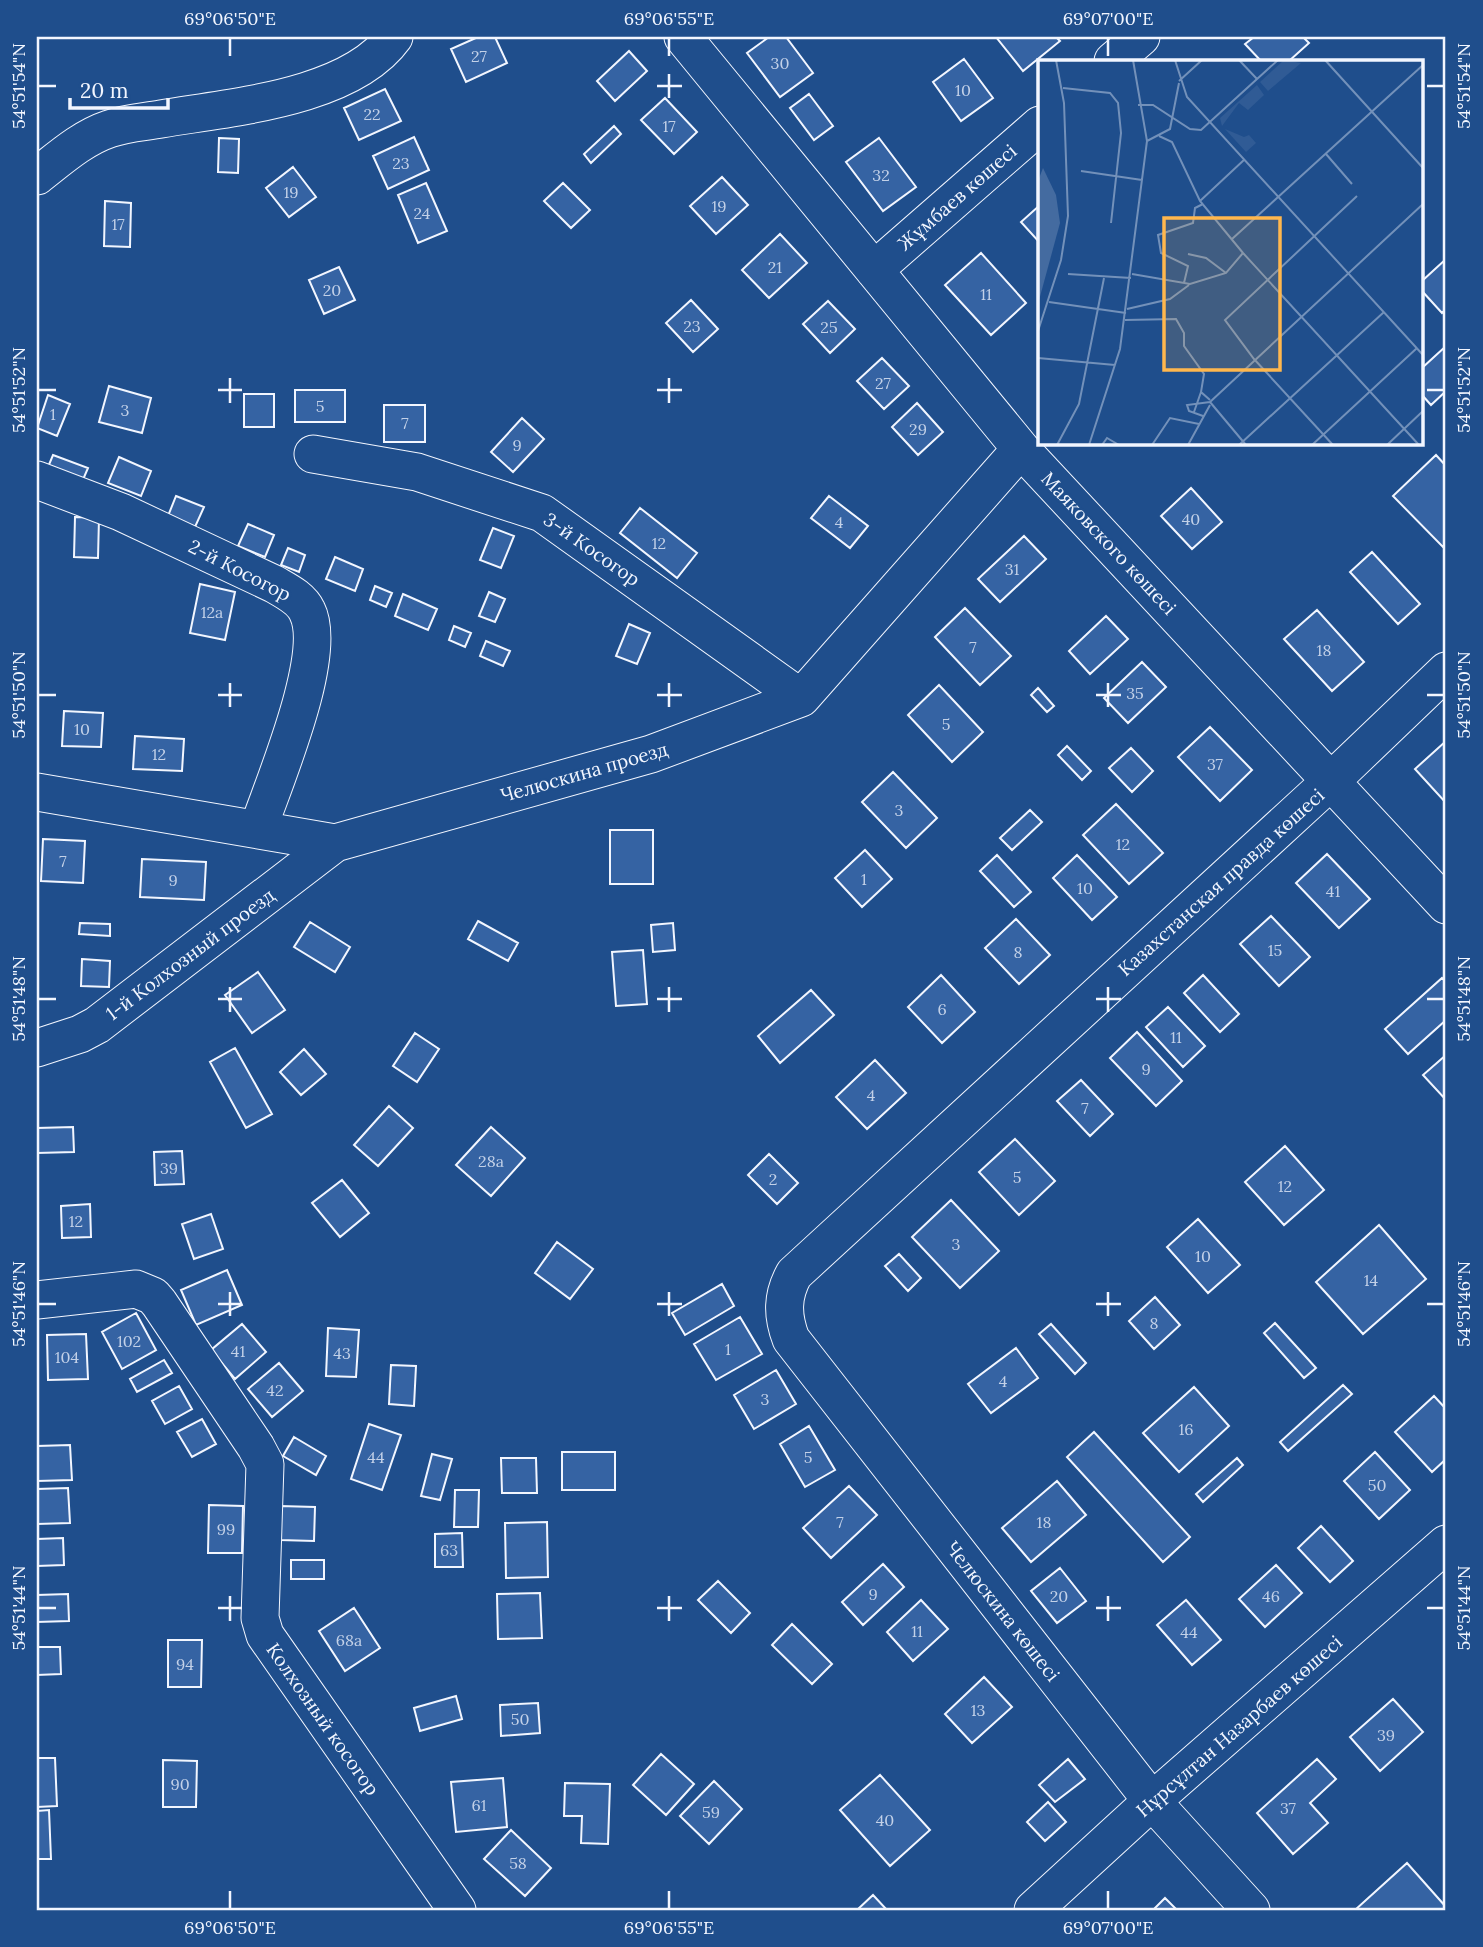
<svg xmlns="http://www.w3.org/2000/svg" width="1483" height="1947" font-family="Lora,serif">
<rect width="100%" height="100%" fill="#1f4e8c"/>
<path fill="#3563a3" stroke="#f2f6ff" stroke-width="2" d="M478,37H495L507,63L466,82L451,49Z
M769,37H786L813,73L780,97L747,53Z
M996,37H1056L1060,41L1023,71Z
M1254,37H1303L1309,43L1289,61H1261L1245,44Z
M629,51L647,71L615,101L597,81Z
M964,59L993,98L961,121L933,82Z
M385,89L401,121L359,140L344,108Z
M809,94L833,126L814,140L790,108Z
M665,98L697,132L674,154L641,120Z
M614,126L621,134L591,163L584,154Z
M414,137L429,170L388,189L373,156Z
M219,138L239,139L238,173L218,172Z
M879,138L916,187L883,211L846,162Z
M293,167L316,197L289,217L266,188Z
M722,177L748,205L716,234L690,206Z
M426,183L447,231L418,243L398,195Z
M563,183L590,210L571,228L544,201Z
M105,201L131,203L130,247L104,246Z
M1040,205V243L1021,222Z
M780,234L807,263L769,298L742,270Z
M981,253L1026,303L991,335L945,285Z
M1446,259V309L1442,313L1422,291V281Z
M339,267L355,300L324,314L309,280Z
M691,300L718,329L693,352L666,323Z
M828,301L855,329L830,353L803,324Z
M1446,346V391L1431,405L1422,395V368Z
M882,358L909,386L884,409L857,381Z
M109,386L151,398L142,433L99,422Z
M295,390H345V422H295Z
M244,394H274V427H244Z
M48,395L70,404L57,436L37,428Z
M917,403L943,432L918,455L892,427Z
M384,405H425V442H384Z
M522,418L544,439L513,472L491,452Z
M53,455L88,468L82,482L48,467Z
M1436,455L1446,466V543L1443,547L1393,496Z
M119,457L151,471L141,496L108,483Z
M1191,488L1222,522L1192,549L1161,516Z
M176,496L204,507L195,527L168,516Z
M829,496L868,526L850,548L811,518Z
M640,508L697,553L677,578L620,533Z
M75,517L99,518L98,558L74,557Z
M248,524L274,535L265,557L238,546Z
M493,528L514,536L501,568L480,560Z
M1024,536L1046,559L1000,602L978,579Z
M288,548L305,555L299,572L281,565Z
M1372,552L1420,604L1398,624L1350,572Z
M335,557L363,569L355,591L326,579Z
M200,584L235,592L225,640L190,633Z
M375,586L392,593L386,607L370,600Z
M489,592L505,599L495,622L479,616Z
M403,594L437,609L428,630L395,616Z
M965,608L1011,656L980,685L935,637Z
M1317,610L1364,662L1332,691L1284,639Z
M1106,616L1128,639L1090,674L1069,651Z
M629,624L650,633L637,664L616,656Z
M454,626L471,633L465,647L449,640Z
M486,641L510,651L503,666L480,656Z
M1142,662L1166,687L1128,723L1104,698Z
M939,685L983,732L952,762L908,715Z
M1038,688L1054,706L1047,712L1031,695Z
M64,711L103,713L101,747L62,746Z
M1210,727L1252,770L1220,801L1178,757Z
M135,736L184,739L182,771L133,769Z
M1446,741V803L1415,769Z
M1067,746L1091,771L1082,780L1058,755Z
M1131,748L1153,771L1132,792L1109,768Z
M893,772L937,818L906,848L862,802Z
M1116,804L1163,853L1129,884L1083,835Z
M1030,810L1042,822L1012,850L1000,838Z
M610,830H653V884H610Z
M43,839L85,841L83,883L41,881Z
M865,850L892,879L862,907L835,878Z
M1327,854L1370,899L1339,928L1296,883Z
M997,855L1031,892L1014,907L980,871Z
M1077,855L1117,897L1092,920L1053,878Z
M142,859L206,862L204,900L140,897Z
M1271,916L1310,957L1279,986L1240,944Z
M1016,919L1050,955L1019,984L985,948Z
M478,921L518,943L508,961L468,939Z
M310,922L350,947L335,972L294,947Z
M80,923L110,924V936L79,934Z
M673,923L675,950L653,952L651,925Z
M643,950L647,1004L616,1006L612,952Z
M82,959L110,961L109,987L81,986Z
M258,972L285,1010L252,1033L225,995Z
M941,975L975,1012L942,1043L908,1007Z
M1203,975L1239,1014L1220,1032L1184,993Z
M1442,978L1446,982V1020L1408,1054L1385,1029Z
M811,990L834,1015L780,1063L758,1036Z
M1168,1007L1205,1046L1183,1067L1146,1027Z
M1137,1032L1182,1081L1156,1106L1110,1058Z
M415,1033L439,1049L417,1082L393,1066Z
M235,1048L272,1114L246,1128L210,1062Z
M304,1049L326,1074L301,1095L280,1072Z
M1446,1055V1100L1423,1075Z
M875,1060L906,1093L867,1129L836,1097Z
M1081,1080L1113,1114L1090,1136L1057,1101Z
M389,1106L413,1128L378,1166L354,1145Z
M73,1127L74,1152L37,1153V1128Z
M491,1127L525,1158L491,1196L456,1165Z
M1015,1139L1055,1181L1019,1215L979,1172Z
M1285,1146L1324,1190L1284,1225L1245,1182Z
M182,1151L184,1184L155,1185L154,1152Z
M769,1154L798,1183L777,1204L748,1175Z
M342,1180L369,1213L340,1237L312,1203Z
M951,1200L999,1251L960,1288L912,1237Z
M90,1204L91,1237L62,1238L61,1206Z
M211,1214L223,1249L194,1259L182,1224Z
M1198,1219L1240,1265L1208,1293L1167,1247Z
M1379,1225L1426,1279L1363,1334L1316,1282Z
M557,1242L593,1269L570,1299L535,1273Z
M899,1254L921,1278L908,1291L885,1266Z
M227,1270L242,1305L196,1325L181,1290Z
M722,1284L734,1306L685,1335L672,1313Z
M1155,1297L1180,1325L1154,1349L1129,1321Z
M136,1313L156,1350L122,1369L102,1332Z
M740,1317L762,1354L716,1380L694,1344Z
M1275,1323L1316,1368L1304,1378L1264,1333Z
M242,1324L266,1352L235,1379L211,1350Z
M1051,1324L1086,1363L1075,1374L1039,1334Z
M328,1328L359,1330L356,1377L326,1376Z
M86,1334L88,1379L48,1380L47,1335Z
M1016,1348L1038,1378L991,1413L968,1384Z
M164,1360L172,1373L137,1392L130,1379Z
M279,1363L303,1391L272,1417L248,1389Z
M391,1365L416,1366L414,1406L389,1404Z
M776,1370L796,1404L754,1429L734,1395Z
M1343,1385L1352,1394L1288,1451L1280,1442Z
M179,1386L192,1409L165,1424L152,1401Z
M1194,1387L1229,1426L1179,1472L1143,1433Z
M1434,1396L1446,1409V1459L1432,1472L1395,1432Z
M202,1419L216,1444L192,1457L177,1432Z
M369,1424L401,1435L382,1490L351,1479Z
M809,1426L835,1470L805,1487L780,1444Z
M1094,1432L1190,1537L1163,1562L1067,1457Z
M294,1437L326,1456L316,1475L283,1456Z
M70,1445L72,1480L37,1481V1446Z
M562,1452H615V1490H562Z
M1375,1452L1410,1490L1379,1519L1344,1481Z
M432,1454L452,1459L440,1500L421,1496Z
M501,1458H536L537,1493H502Z
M1237,1458L1243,1465L1203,1502L1196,1494Z
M1057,1481L1086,1515L1031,1562L1002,1528Z
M849,1486L877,1515L831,1558L803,1528Z
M68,1488L70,1523L37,1524V1489Z
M455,1490H479L478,1527H454Z
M209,1505L243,1506L242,1553H208Z
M280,1506L315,1507L314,1541L280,1540Z
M547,1522L548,1577L506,1578L505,1523Z
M1321,1526L1353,1561L1330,1582L1298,1548Z
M462,1533L463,1567H435V1534Z
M63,1538L64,1565L37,1566V1539Z
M291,1560H324V1579H291Z
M883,1564L904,1587L863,1625L842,1602Z
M1276,1565L1302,1593L1265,1627L1239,1599Z
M1060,1568L1086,1601L1057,1623L1031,1591Z
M718,1581L750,1613L731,1633L698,1600Z
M540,1593L542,1638L498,1639L497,1594Z
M68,1594L69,1621L37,1622V1595Z
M921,1600L948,1629L913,1661L887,1632Z
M1186,1600L1221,1640L1192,1665L1157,1625Z
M354,1608L380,1648L345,1671L319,1631Z
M792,1624L832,1664L812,1684L772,1645Z
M168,1640H202L201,1687H168Z
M37,1647H60L61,1674L37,1675Z
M984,1677L1012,1707L972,1743L945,1714Z
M456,1696L462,1719L420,1731L414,1708Z
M1393,1699L1423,1732L1380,1771L1350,1737Z
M538,1703L540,1733L501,1736L500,1705Z
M661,1754L694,1784L666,1815L633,1785Z
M37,1758H55L57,1806L37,1807Z
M1068,1759L1085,1779L1055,1802L1039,1785Z
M1317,1759L1336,1779L1310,1803L1328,1823L1293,1854L1257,1813Z
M163,1760L197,1761L196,1807H163Z
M880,1775L930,1830L890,1866L840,1810Z
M503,1778L507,1827L456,1832L451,1782Z
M714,1781L742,1809L709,1844L680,1816Z
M565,1783L610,1784L608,1844L581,1843L582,1816H564Z
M1048,1802L1066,1822L1045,1841L1027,1822Z
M49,1810L51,1859H37V1811Z
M511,1830L551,1868L525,1896L484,1859Z
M1407,1863L1446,1907V1910H1355Z
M873,1895L887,1910H857Z
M1165,1898L1177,1910H1153Z"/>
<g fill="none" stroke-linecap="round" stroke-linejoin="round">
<defs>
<path id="minor" d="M683,37L1021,449L1446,905
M1113,61L1141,37
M37,176C59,159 82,138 109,129C125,123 144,122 161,119C232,107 350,98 394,37
M874,270L1040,125
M313,454L417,472L542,513L801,698
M37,480L121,512L274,584C286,591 301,598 307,611C329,654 274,782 258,829
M37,792L335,843L651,754L801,698L1021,449
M37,1048L80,1034L97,1025L335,843
M37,1300L136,1289L153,1296L159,1303L256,1447L265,1464L260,1618L265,1635L457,1910
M1033,1910L1152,1801L1446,1544
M1251,1910L1152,1801L791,1339C782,1315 782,1296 794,1274L1332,780L1446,671"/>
</defs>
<use href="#minor" stroke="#f2f6ff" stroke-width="39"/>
<use href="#minor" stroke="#1f4e8c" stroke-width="37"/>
</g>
<path fill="none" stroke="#f2f6ff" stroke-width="2.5" d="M230,38V56M669,38V56M1108,38V56M669,74V98M38,86H56M657,86H682M1427,86H1444M230,378V403M669,378V403M38,390H56M218,390H242M657,390H682M1427,390H1444M230,683V707M669,683V707M1108,683V707M38,695H56M218,695H242M657,695H682M1096,695H1121M1427,695H1444M230,987V1012M669,987V1012M1108,987V1012M38,999H56M218,999H242M657,999H682M1096,999H1121M1427,999H1444M230,1292V1316M669,1292V1316M1108,1292V1316M38,1304H56M218,1304H242M657,1304H682M1096,1304H1121M1427,1304H1444M230,1596V1621M669,1596V1621M1108,1596V1621M38,1608H56M218,1608H242M657,1608H682M1096,1608H1121M1427,1608H1444M230,1891V1909M669,1891V1909M1108,1891V1909"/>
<g text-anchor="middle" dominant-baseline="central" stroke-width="5" stroke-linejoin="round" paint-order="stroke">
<g font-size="16" fill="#c3d1e8">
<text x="479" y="56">27</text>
<text x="780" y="63">30</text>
<text x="963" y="90">10</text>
<text x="372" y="114">22</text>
<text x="669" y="126">17</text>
<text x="401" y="163">23</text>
<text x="881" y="175">32</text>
<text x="291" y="192">19</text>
<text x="719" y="206">19</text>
<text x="422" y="213">24</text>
<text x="118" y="224">17</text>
<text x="775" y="267">21</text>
<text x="332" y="290">20</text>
<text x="986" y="294">11</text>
<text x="692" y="326">23</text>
<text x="829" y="327">25</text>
<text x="883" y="383">27</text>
<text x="320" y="406">5</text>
<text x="125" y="410">3</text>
<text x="53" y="414">1</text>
<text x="405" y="423">7</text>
<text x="918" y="429">29</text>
<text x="517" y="445">9</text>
<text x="1191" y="519">40</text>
<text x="839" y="522">4</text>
<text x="659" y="543">12</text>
<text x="1012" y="569">31</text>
<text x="212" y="612">12а</text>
<text x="973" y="647">7</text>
<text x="1324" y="650">18</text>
<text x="1135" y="693">35</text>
<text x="946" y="724">5</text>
<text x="82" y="729">10</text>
<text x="159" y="754">12</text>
<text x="1215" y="764">37</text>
<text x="899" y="810">3</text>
<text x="1123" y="844">12</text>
<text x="63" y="861">7</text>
<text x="864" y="879">1</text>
<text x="173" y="880">9</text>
<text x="1085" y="888">10</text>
<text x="1333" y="891">41</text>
<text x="1275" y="950">15</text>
<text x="1018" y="952">8</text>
<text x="942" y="1009">6</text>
<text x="1176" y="1037">11</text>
<text x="1146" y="1069">9</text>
<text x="871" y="1095">4</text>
<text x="1085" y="1108">7</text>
<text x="491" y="1161">28а</text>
<text x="169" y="1168">39</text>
<text x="1017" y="1177">5</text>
<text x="773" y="1179">2</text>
<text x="1285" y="1186">12</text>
<text x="76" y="1221">12</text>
<text x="956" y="1244">3</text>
<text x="1203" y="1256">10</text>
<text x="1371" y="1280">14</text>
<text x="1154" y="1323">8</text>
<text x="129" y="1341">102</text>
<text x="728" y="1349">1</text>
<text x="238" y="1351">41</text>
<text x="342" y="1353">43</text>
<text x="67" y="1357">104</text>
<text x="1003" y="1381">4</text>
<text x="275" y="1390">42</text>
<text x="765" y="1399">3</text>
<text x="1186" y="1429">16</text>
<text x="376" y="1457">44</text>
<text x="808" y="1457">5</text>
<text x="1377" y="1485">50</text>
<text x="840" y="1522">7</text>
<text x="1044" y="1522">18</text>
<text x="226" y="1529">99</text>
<text x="449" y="1550">63</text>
<text x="873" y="1594">9</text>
<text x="1059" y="1596">20</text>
<text x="1271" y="1596">46</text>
<text x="917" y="1631">11</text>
<text x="1189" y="1632">44</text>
<text x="349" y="1640">68а</text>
<text x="185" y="1664">94</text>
<text x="978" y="1710">13</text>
<text x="520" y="1719">50</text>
<text x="1386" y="1735">39</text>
<text x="180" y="1784">90</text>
<text x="479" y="1805">61</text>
<text x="1288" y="1808">37</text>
<text x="711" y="1812">59</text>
<text x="885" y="1820">40</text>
<text x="518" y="1863">58</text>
</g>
<g font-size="19" fill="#f2f6ff" stroke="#1f4e8c">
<text transform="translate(957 197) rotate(-41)">Жұмбаев көшесі</text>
<text transform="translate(1109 543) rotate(47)">Маяковского көшесі</text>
<text transform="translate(592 549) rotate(35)">3-й Косогор</text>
<text transform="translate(240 570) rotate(27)">2-й Косогор</text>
<text transform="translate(584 772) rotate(-16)">Челюскина проезд</text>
<text transform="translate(1221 882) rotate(-42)">Казахстанская правда көшесі</text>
<text transform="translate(190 954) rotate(-37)">1-й Колхозный проезд</text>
<text transform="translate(1003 1611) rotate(52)">Челюскина көшесі</text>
<text transform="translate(323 1719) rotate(55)">Колхозный косогор</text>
<text transform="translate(1239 1726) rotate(-41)">Нұрсұлтан Назарбаев көшесі</text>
</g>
</g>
<g transform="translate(1038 60)">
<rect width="385" height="385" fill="#1f4e8c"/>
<path d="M246,0L263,3L230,31L222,22ZM219,25L226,35L210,50L201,43L184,66L182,58ZM187,69L206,77L211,75L218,83L208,92Z" fill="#305b95"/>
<path d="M5,108L18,135L22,163L0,244V121Z" fill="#446ba0"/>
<path fill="none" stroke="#7391ba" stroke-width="2" d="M137,0L149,37L385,295M201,0L219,19M287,0L385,108M141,21L164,0M25,28L72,33L80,43L83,73L73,163M100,45H115L152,69L163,70L240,0M121,76L134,82L162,141L205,193L381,385M109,81L132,69L141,23M288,94L314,124M43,111L104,120M162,141L207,99M194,179L385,5M150,194L168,198L188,213M30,214L93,218M94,214L152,224L188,213L205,193M146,223L150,206L123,193L120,175L155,163L157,148L165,144M11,242L88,253M89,249L132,239L151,225M87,260L138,259L146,273V286L166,314L163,332L172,340M0,271L23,200L30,156L26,43L18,0M0,298L77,305M172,342L385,144M172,342L208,385M156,352L163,332M165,356L151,351L149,345L172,342M19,385L41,344L66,218M51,385L82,289L109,81L95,0M64,385L69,378L81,385M114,385L132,358L161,364M150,385L172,345M201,385L346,252M274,385L379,288M295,385L216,299L187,260L319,136M349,385L385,351"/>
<path fill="#ffb74d" fill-opacity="0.15" stroke="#ffb74d" stroke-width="3.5" d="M126,158H242V310H126Z"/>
<rect width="385" height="385" fill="none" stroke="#f2f6ff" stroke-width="3.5"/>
</g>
<rect width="1483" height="1947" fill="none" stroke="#1f4e8c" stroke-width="77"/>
<path d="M70 98v10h98v-10" fill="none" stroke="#f2f6ff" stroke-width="3.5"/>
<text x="80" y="98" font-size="21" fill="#f2f6ff" stroke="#1f4e8c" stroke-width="5" paint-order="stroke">20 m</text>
<rect x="38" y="38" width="1406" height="1871" fill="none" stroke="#f2f6ff" stroke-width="2.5"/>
<g font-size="18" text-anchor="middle" fill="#f2f6ff">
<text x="230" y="25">69°06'50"E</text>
<text x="669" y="25">69°06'55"E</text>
<text x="1108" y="25">69°07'00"E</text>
<text transform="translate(19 86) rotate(-90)" y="6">54°51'54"N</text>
<text transform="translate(1464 86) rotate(-90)" y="6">54°51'54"N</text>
<text transform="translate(19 390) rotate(-90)" y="6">54°51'52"N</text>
<text transform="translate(1464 390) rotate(-90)" y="6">54°51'52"N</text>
<text transform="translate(19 695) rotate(-90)" y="6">54°51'50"N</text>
<text transform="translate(1464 695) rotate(-90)" y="6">54°51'50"N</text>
<text transform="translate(19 999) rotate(-90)" y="6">54°51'48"N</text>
<text transform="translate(1464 999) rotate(-90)" y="6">54°51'48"N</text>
<text transform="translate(19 1304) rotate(-90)" y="6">54°51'46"N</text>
<text transform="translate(1464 1304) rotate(-90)" y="6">54°51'46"N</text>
<text transform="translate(19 1608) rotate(-90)" y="6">54°51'44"N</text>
<text transform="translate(1464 1608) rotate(-90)" y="6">54°51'44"N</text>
<text x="230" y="1934">69°06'50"E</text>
<text x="669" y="1934">69°06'55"E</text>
<text x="1108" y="1934">69°07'00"E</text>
</g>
</svg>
